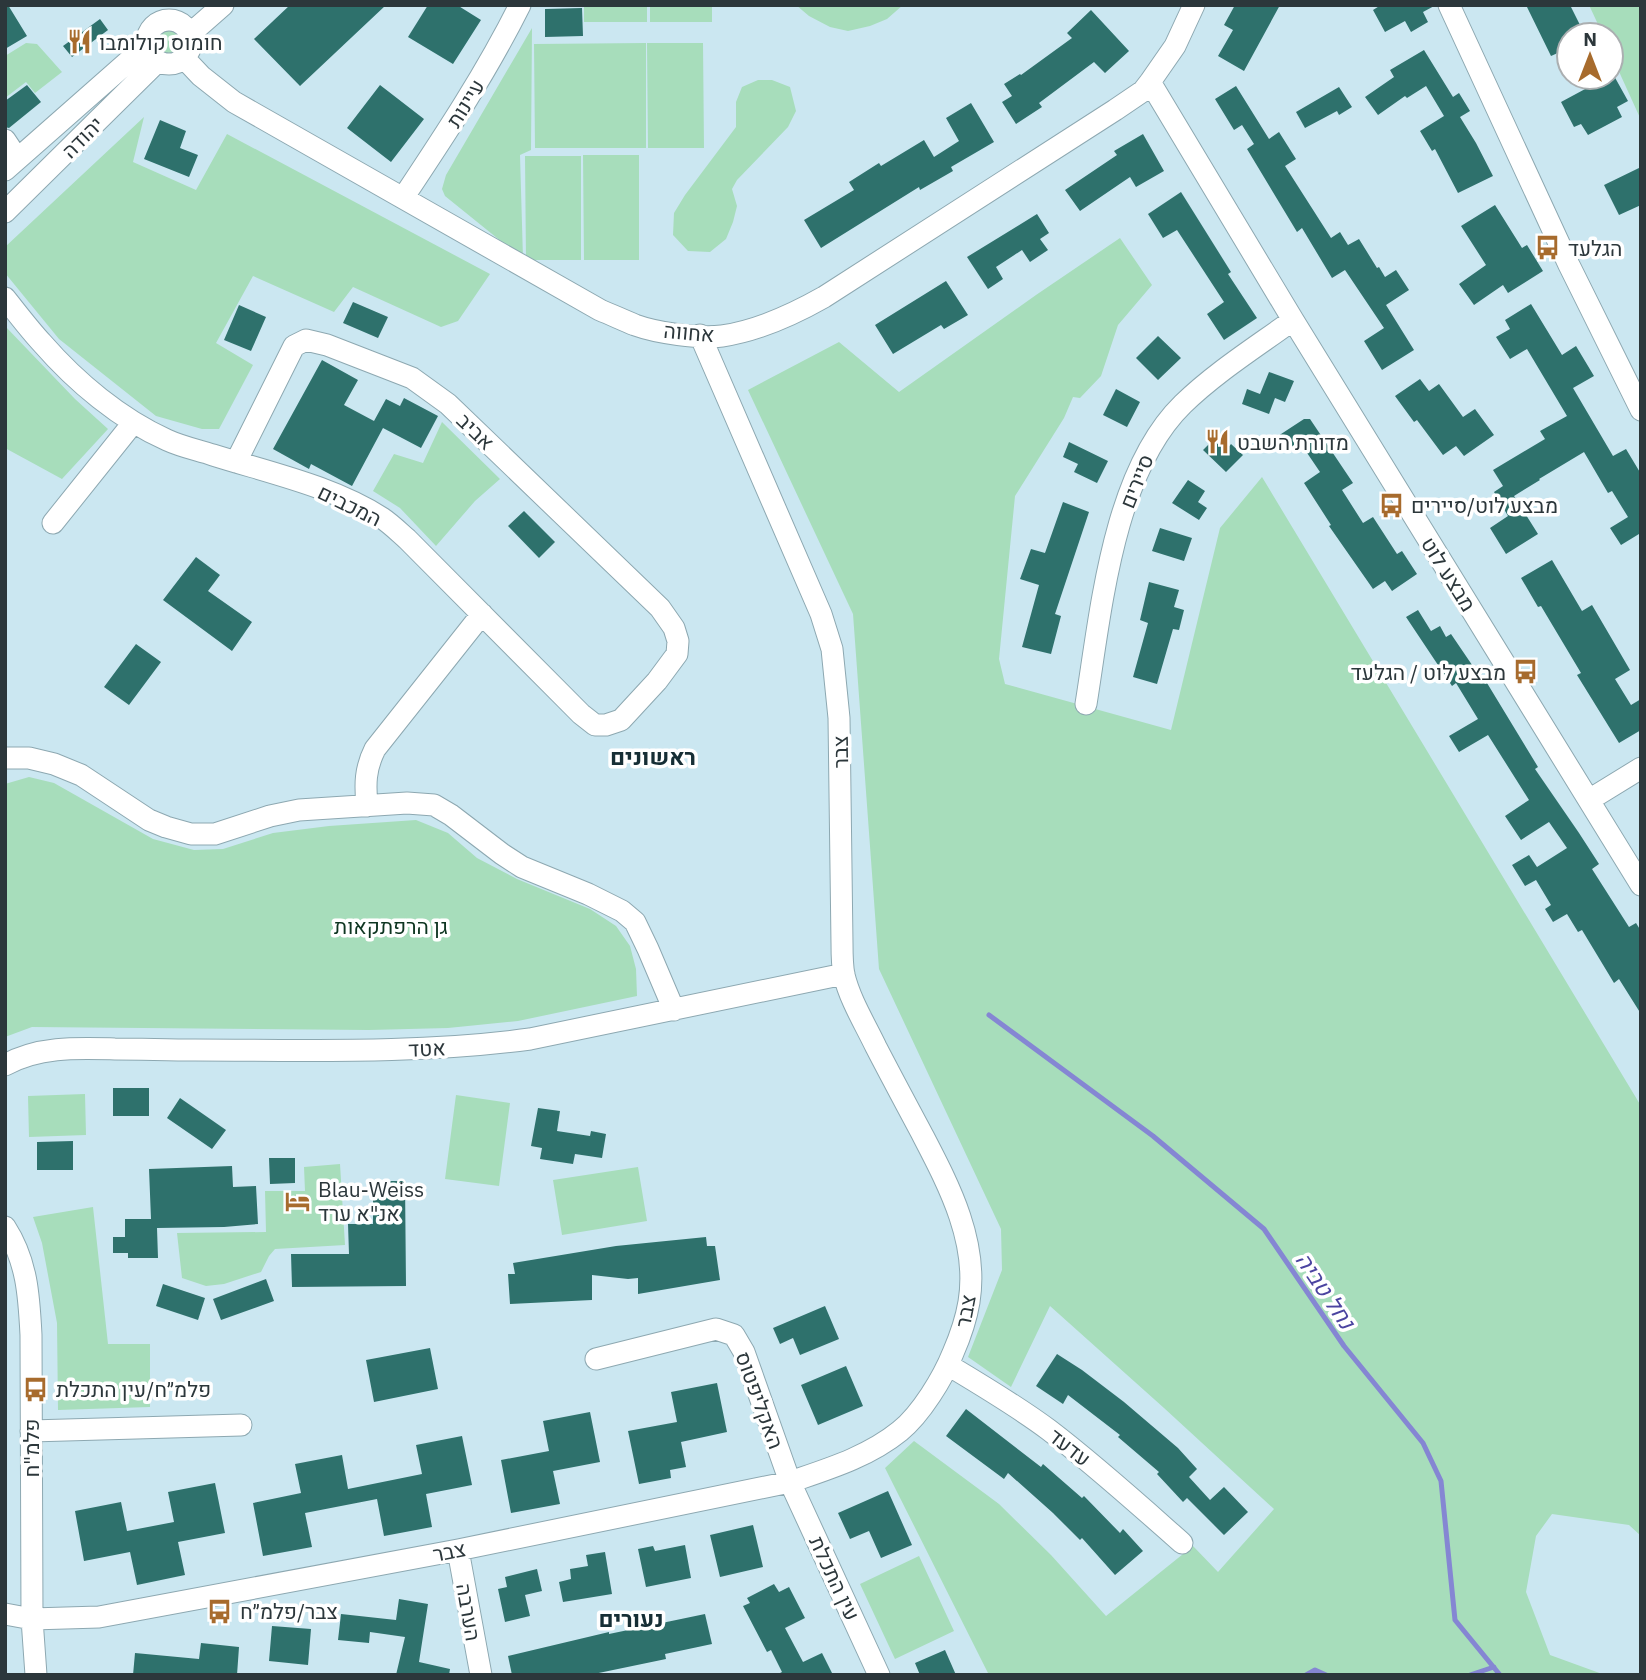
<svg xmlns="http://www.w3.org/2000/svg" width="1646" height="1680" font-family="'IBM Plex Sans',Heebo,sans-serif">
<rect width="100%" height="100%" fill="#cbe7f1"/>
<path fill="#a7ddbb" d="M584,5H647V22H584Z
M650,5H712V22H650Z
M796,5H903L887,19L870,26L848,31L830,27L809,16Z
M1589,5H1641V120L1611,54V35H1603Z
M152 41a17 17 0 1 1 34 0a17 17 0 1 1-34 0Z
M532,28L531,150L520,155L523,259L445,196L442,189L446,175Z
M26,43L37,44L62,72L35,93L26,82L5,98V56Z
M646,43V148H535L534,44Z
M647,43H703L704,148H648Z
M758,80H772L790,87L796,111L788,127L737,180L732,189L737,206L733,222L726,239L710,252L688,251L673,235L674,213L685,195L736,127V102L742,87Z
M144,117L133,162L196,190L227,134L490,274L458,321L441,327L353,287L334,312L253,276L216,343L253,365L219,429H202L156,416L59,339L5,273V247Z
M583,155H639V260H584Z
M525,156H581V260H526Z
M1120,238L1152,285L1118,325L1101,376L1080,398L1073,397L1064,418L1015,496L999,659L1005,684L1171,730L1220,528L1262,477L1641,1106V1536L1629,1525L1552,1514L1536,1536L1526,1592L1550,1655L1605,1675H989L885,1468L914,1441L999,1504L1051,1555L1106,1616L1193,1546L1218,1572L1274,1509L1164,1408L1050,1306L1011,1387L968,1357L1002,1270L1001,1229L879,969L853,614L748,390L839,342L899,392L1036,295Z
M5,326L75,399L108,429L62,479L5,448Z
M442,422L500,479L475,501L436,546L400,508L373,491L394,454L423,463Z
M29,777L54,783L153,839L194,850L223,849L273,833L329,826L416,820L448,833L477,858L517,879L590,909L616,926L630,946L636,969L637,996L518,1021L448,1028L369,1030L32,1027L5,1037V784Z
M85,1094L86,1135L29,1137L28,1096Z
M456,1095L510,1103L499,1186L445,1179Z
M340,1164L345,1245L275,1249L269,1256L261,1272L224,1284L206,1286L182,1278L177,1233L266,1232L265,1191H305L304,1167Z
M638,1167L647,1221L562,1235L553,1180Z
M93,1207L108,1344H150V1407L58,1410L57,1323L42,1243L33,1217Z
M919,1556L954,1631L895,1659L860,1584Z"/>
<g fill="none" stroke-linecap="round" stroke-linejoin="round">
<path stroke="#8586d3" stroke-width="5" d="M989,1015L1153,1136L1264,1229L1344,1346L1423,1443L1441,1481L1455,1620L1500,1675
M1306,1675L1315,1670L1326,1675
M1470,1675L1494,1667"/>
</g>
<path fill="#2e716c" d="M5,5H8L27,36L5,49Z
M290,5H386L300,86L254,39Z
M428,5H457L481,20L453,64L408,37Z
M1235,5H1280L1244,71L1218,56L1233,30L1224,25Z
M1381,5H1436L1423,12L1428,22L1411,32L1405,21L1385,32L1373,10Z
M1526,5H1570L1585,35H1569V48L1551,56Z
M582,8L583,36L545,37V9Z
M1091,10L1129,51L1105,73L1094,62L1039,103L1042,107L1016,124L1002,102L1012,96L1004,84L1020,74L1021,75L1072,38L1067,33Z
M100,19L108,30L72,57L63,46Z
M1424,50L1453,97L1459,93L1470,111L1460,117L1476,143L1493,176L1458,193L1435,149L1432,151L1420,131L1444,116L1426,86L1407,98L1405,96L1378,115L1365,97L1394,77L1390,70Z
M1613,74L1628,101L1617,107L1622,117L1588,135L1581,124L1574,127L1561,102Z
M27,85L41,102L9,128L5,127V101Z
M380,85L424,119L391,162L347,128Z
M1236,86L1269,139L1279,132L1296,159L1285,166L1331,238L1340,232L1348,245L1359,239L1377,268L1379,267L1385,277L1396,270L1409,290L1386,305L1414,350L1382,370L1364,341L1384,328L1345,270L1332,278L1302,228L1297,232L1247,149L1254,144L1242,125L1234,130L1215,99Z
M1339,87L1352,107L1339,115L1337,111L1305,128L1296,112Z
M971,103L994,142L951,167L953,171L920,190L919,187L821,248L804,220L854,190L849,182L879,163L881,166L924,140L934,157L959,141L946,118Z
M160,120L186,131L180,148L198,155L189,177L144,159Z
M1143,134L1164,171L1136,187L1130,177L1080,211L1065,190L1117,155L1114,151Z
M1641,167V205L1619,215L1604,185Z
M1181,192L1231,272L1228,274L1257,318L1224,340L1207,314L1224,302L1177,230L1163,238L1148,214Z
M1495,205L1522,248L1527,245L1543,271L1508,293L1503,285L1474,305L1459,284L1486,265L1461,226Z
M1037,214L1049,233L1040,239L1048,250L1030,262L1022,250L996,267L1003,279L988,289L967,257Z
M946,281L968,315L944,329L941,325L893,354L875,325Z
M353,302L388,317L378,338L343,323Z
M1531,304L1562,355L1576,346L1594,376L1573,388L1613,456L1626,449L1641,474V537L1639,534L1621,545L1610,528L1628,517L1612,491L1608,493L1584,452L1539,479L1540,480L1514,496L1538,534L1506,554L1490,528L1508,516L1494,492L1503,486L1493,470L1545,439L1540,431L1567,416L1527,349L1510,359L1496,337L1510,329L1505,320Z
M239,305L266,317L251,351L224,340Z
M1158,336L1181,358L1158,380L1136,358Z
M322,360L358,380L344,405L374,421L386,399L400,406L404,398L438,416L421,448L383,428L352,486L311,464L309,469L273,449Z
M1269,372L1294,381L1285,402L1275,398L1269,414L1242,404L1247,389L1260,394Z
M1420,379L1429,391L1439,384L1463,417L1475,409L1494,435L1464,456L1456,446L1443,455L1417,420L1414,422L1395,396Z
M1116,389L1140,402L1127,427L1103,415Z
M1304,419H1310L1353,483L1342,490L1363,523L1373,517L1397,554L1402,551L1417,574L1392,591L1385,581L1373,589L1329,526L1331,525L1304,483L1320,472L1301,444L1289,453L1278,436Z
M1212,441L1227,449L1231,444L1243,455L1226,472L1203,450Z
M1069,442L1108,461L1097,483L1074,472L1078,464L1063,457Z
M1188,480L1205,491L1198,502L1207,508L1199,520L1172,503Z
M1063,502L1089,512L1055,614L1061,616L1051,654L1022,647L1039,585L1020,579L1031,549L1045,553Z
M524,511L555,542L539,558L508,526Z
M1160,528L1192,538L1184,561L1152,551Z
M196,557L220,575L208,591L252,622L232,651L163,600Z
M1552,560L1582,611L1592,605L1630,670L1615,679L1631,705L1641,699V730L1619,743L1577,675L1581,673L1541,606L1538,607L1521,578Z
M1149,582L1179,590L1174,607L1184,610L1179,630L1173,629L1157,684L1133,677L1148,623L1140,620Z
M1418,610L1431,631L1440,626L1446,637L1451,634L1485,684L1487,683L1538,767L1535,769L1579,833L1599,864L1592,869L1629,927L1636,923L1641,931V1014L1619,979L1614,983L1582,930L1578,932L1567,914L1553,922L1545,909L1551,905L1536,880L1525,886L1512,865L1529,855L1537,867L1567,848L1549,822L1521,840L1505,816L1529,800L1488,735L1459,752L1449,736L1478,719L1456,683L1452,686L1406,617Z
M136,644L161,662L129,705L104,687Z
M113,1088H149V1116H113Z
M180,1098L226,1130L212,1149L167,1118Z
M538,1108L560,1111L557,1131L590,1136L591,1131L606,1134L602,1158L575,1154L573,1164L540,1159L542,1148L531,1146Z
M73,1141V1170H37V1142Z
M269,1158H295V1183L270,1184Z
M232,1166L233,1187L256,1186L258,1224L224,1227L157,1228L158,1258H128V1253H113V1237H125V1219H151L149,1169Z
M373,1181H405L406,1286L292,1287L291,1254H349L348,1224H373Z
M706,1237L707,1246H715L720,1280L638,1294V1278L628,1279L592,1275V1300L510,1304L508,1274H515L513,1263L616,1246Z
M266,1279L274,1301L221,1320L213,1299Z
M163,1284L205,1298L198,1320L156,1306Z
M825,1306L839,1339L800,1355L793,1338L780,1344L773,1328Z
M430,1348L438,1389L374,1402L366,1360Z
M1057,1354L1082,1370L1124,1402L1178,1448L1197,1469L1189,1477L1210,1500L1224,1487L1248,1512L1224,1535L1187,1498L1183,1502L1157,1474L1159,1472L1118,1437L1120,1435L1068,1395L1063,1404L1036,1386Z
M846,1366L863,1406L818,1425L801,1385Z
M717,1383L727,1432L681,1442L686,1467L670,1470L671,1478L639,1484L628,1431L677,1422L671,1392Z
M966,1409L1041,1467L1043,1464L1082,1498L1084,1496L1120,1533L1123,1529L1143,1551L1115,1575L1082,1538L1080,1540L1053,1513L1008,1473L1004,1479L946,1436Z
M590,1412L600,1462L553,1471L560,1504L511,1513L501,1460L549,1451L543,1421Z
M462,1436L472,1485L426,1494L432,1527L384,1536L377,1499L305,1513L312,1547L263,1556L253,1503L301,1493L295,1464L342,1455L348,1489L422,1474L416,1445Z
M215,1483L225,1533L178,1542L185,1575L137,1585L130,1552L84,1561L75,1511L121,1502L127,1531L174,1522L168,1492Z
M888,1491L912,1545L881,1558L869,1531L850,1539L838,1513Z
M753,1525L763,1567L720,1577L710,1535Z
M685,1545L691,1578L646,1587L638,1549L653,1546L655,1551Z
M605,1552L612,1594L563,1602L559,1582L571,1579L570,1569L588,1566L586,1555Z
M537,1569L542,1591L525,1595L530,1616L505,1622L498,1589L507,1587L505,1577Z
M774,1584L779,1592L789,1587L805,1618L785,1628L803,1662L822,1653L833,1675H776L782,1672L771,1650L767,1652L743,1606L750,1603L747,1598Z
M399,1599L428,1604L419,1662L450,1669L449,1675H396L405,1637L370,1632L369,1643L338,1640L341,1614L396,1620Z
M705,1614L712,1644L665,1654L666,1659L589,1675H512L508,1656L609,1632V1634Z
M272,1626L311,1629L308,1665L269,1661Z
M201,1643L239,1647L237,1675H133L135,1653L199,1659Z
M945,1650L956,1675H920L915,1663Z"/>
<g fill="none" stroke-linecap="round" stroke-linejoin="round">
<defs>
<path id="minor" d="M1449,5L1569,265L1641,410
M147 42a22 22 0 1 1 44 0a22 22 0 1 1-44 0Z
M190,34L223,5
M184,58L201,76L234,102L600,310C612,315 623,320 635,325C657,333 699,339 722,336C756,331 794,314 824,297L1115,110L1143,91L1150,82L1175,46L1194,5
M1150,82L1293,320L1641,885
M5,140L17,158
M5,170L147,45
M403,198C445,135 486,73 520,5
M5,212L158,61
M5,298C17,313 29,329 42,343C76,382 120,419 167,440C182,447 198,450 213,455C270,473 332,486 382,518C391,524 399,532 407,539L581,714L595,725H606L621,720L657,681L677,654L678,641L674,628L660,608L448,404L412,378L327,345L306,340L294,346L236,462
M53,523L133,423
M1086,704C1101,611 1113,472 1183,404C1216,372 1256,347 1293,320
M5,758H29L54,764L81,775L149,820L166,827L191,834H215L270,816L299,810L407,803L434,805L451,815L502,854L522,867L588,894L622,911L635,922L648,949L674,1010
M1589,800L1641,768
M367,806C365,784 365,769 375,749L482,614
M5,1065C39,1046 78,1048 115,1049C141,1049 168,1050 195,1050C306,1050 419,1054 530,1039L844,974
M5,1227C27,1261 29,1295 31,1335L32,1619L36,1675
M596,1359L716,1329L734,1335L744,1352L790,1482L879,1675
M948,1365C983,1386 1017,1406 1049,1430C1095,1465 1138,1504 1182,1543
M31,1431L241,1425
M458,1550L481,1675
M5,1614L32,1619L99,1617L458,1550L790,1482C828,1469 868,1457 900,1431C921,1414 943,1378 953,1353C960,1337 966,1320 969,1302C979,1241 948,1184 921,1132C906,1104 891,1076 876,1047C865,1024 850,1000 844,975C842,965 842,953 842,943L839,718L832,649L821,614L700,335"/>
</defs>
<use href="#minor" stroke="#8da8b1" stroke-width="23"/>
<use href="#minor" stroke="#fff" stroke-width="21"/>
</g>
<defs>
<symbol id="restaurant-bare" viewBox="-9 -9 18 18"><path d="M-5-6h1v4h1v-4h1v4h1v-4h1v5L-1.5 .5V6h-2V.5L-5-1ZM5-6V6H3V1.5H1.5Q1.5-4 5-6Z" fill="#a76b2d" stroke="#fff" stroke-width="2.5" paint-order="stroke"/></symbol>
<symbol id="bus-bare" viewBox="-9 -9 18 18"><path d="M-5-6H5V4H4V6H2V4H-2V6H-4V4H-5ZM-3.5-4V0h7V-4ZM-3.5 1.2v1.5H-2V1.2ZM2 1.2v1.5H3.5V1.2Z" fill="#a76b2d" stroke="#fff" stroke-width="2.5" paint-order="stroke"/></symbol>
<symbol id="hotel-bare" viewBox="-9 -9 18 18"><path d="M-6-4.5h1.5V1H6V5H4.5V3h-9V5H-6ZM-4 0a1.8 1.8 0 1 1 3.6 0ZM.5 0V-2.5h3Q6-2.5 6 0Z" fill="#a76b2d" stroke="#fff" stroke-width="2.5" paint-order="stroke"/></symbol>
</defs>
<g fill-rule="evenodd">
<use href="#restaurant-bare" x="62" y="24" width="35" height="35"/>
<use href="#bus-bare" x="1530" y="230" width="35" height="35"/>
<use href="#restaurant-bare" x="1200" y="424" width="35" height="35"/>
<use href="#bus-bare" x="1374" y="488" width="35" height="35"/>
<use href="#bus-bare" x="1508" y="654" width="35" height="35"/>
<use href="#hotel-bare" x="280" y="1184" width="35" height="35"/>
<use href="#bus-bare" x="18" y="1372" width="35" height="35"/>
<use href="#bus-bare" x="202" y="1594" width="35" height="35"/>
</g>
<g text-anchor="middle" dominant-baseline="central" stroke-width="7" stroke-linejoin="round" paint-order="stroke">
<g font-size="21" fill="#2c373b" stroke="#fff" text-anchor="start">
<text x="99" y="42">חומוס קולומבו</text>
<text x="1568" y="248">הגלעד</text>
<text x="1237" y="442">מדורת השבט</text>
<text x="1411" y="505">מבצע לוט/סיירים</text>
<text x="1506" y="672" text-anchor="end">מבצע לוט / הגלעד</text>
<text x="318" y="1189">Blau-Weiss<tspan x="318" dy="24">אנ"א ערד</tspan></text>
<text x="56" y="1389">פלמ״ח/עין התכלת</text>
<text x="240" y="1611">צבר/פלמ״ח</text>
</g>
<g font-size="21" fill="#2c373b" stroke="#fff">
<text transform="translate(465 103) rotate(-58)">עיינות</text>
<text transform="translate(82 137) rotate(-45)">יהודה</text>
<text transform="translate(689 332) rotate(5)">אחווה</text>
<text transform="translate(476 431) rotate(44)">אביב</text>
<text transform="translate(1136 481) rotate(-68)">סיירים</text>
<text transform="translate(350 505) rotate(26)">המכבים</text>
<text transform="translate(1449 574) rotate(58)">מבצע לוט</text>
<text transform="translate(840 752) rotate(-91)">צבר</text>
<text transform="translate(427 1048) rotate(-2)">אטד</text>
<text transform="translate(965 1311) rotate(-79)">צבר</text>
<text transform="translate(760 1400) rotate(70)">האקליפטוס</text>
<text transform="translate(1070 1447) rotate(38)">עדעד</text>
<text transform="translate(31 1448) rotate(-90)">פלמ"ח</text>
<text transform="translate(449 1551) rotate(-11)">צבר</text>
<text transform="translate(835 1578) rotate(65)">עין התכלת</text>
<text transform="translate(469 1612) rotate(80)">הערבה</text>
</g>
<g font-size="21" fill="#0e3521" stroke="#fff">
<text x="391" y="926">גן הרפתקאות</text>
</g>
<g font-size="23" font-weight="bold" fill="#162e35" stroke="#fff">
<text x="653" y="756">ראשונים</text>
<text x="631" y="1618">נעורים</text>
</g>
<g font-size="23" font-style="italic" fill="#4b44a0" stroke="#fff">
<text transform="translate(1326 1290) rotate(56)">נחל טביה</text>
</g>
</g>
<rect width="1646" height="1680" fill="none" stroke="#2c373b" stroke-width="14"/>
<g transform="translate(1590 56)"><circle r="33" fill="#ffffff" stroke="#abafb1" stroke-width="2"/>
<path d="M0-5L12 26L0 18L-12 26Z" fill="#a76b2d"/>
<text y="-10" font-size="19" font-weight="bold" text-anchor="middle" fill="#2c373b">N</text>
</g>
</svg>
